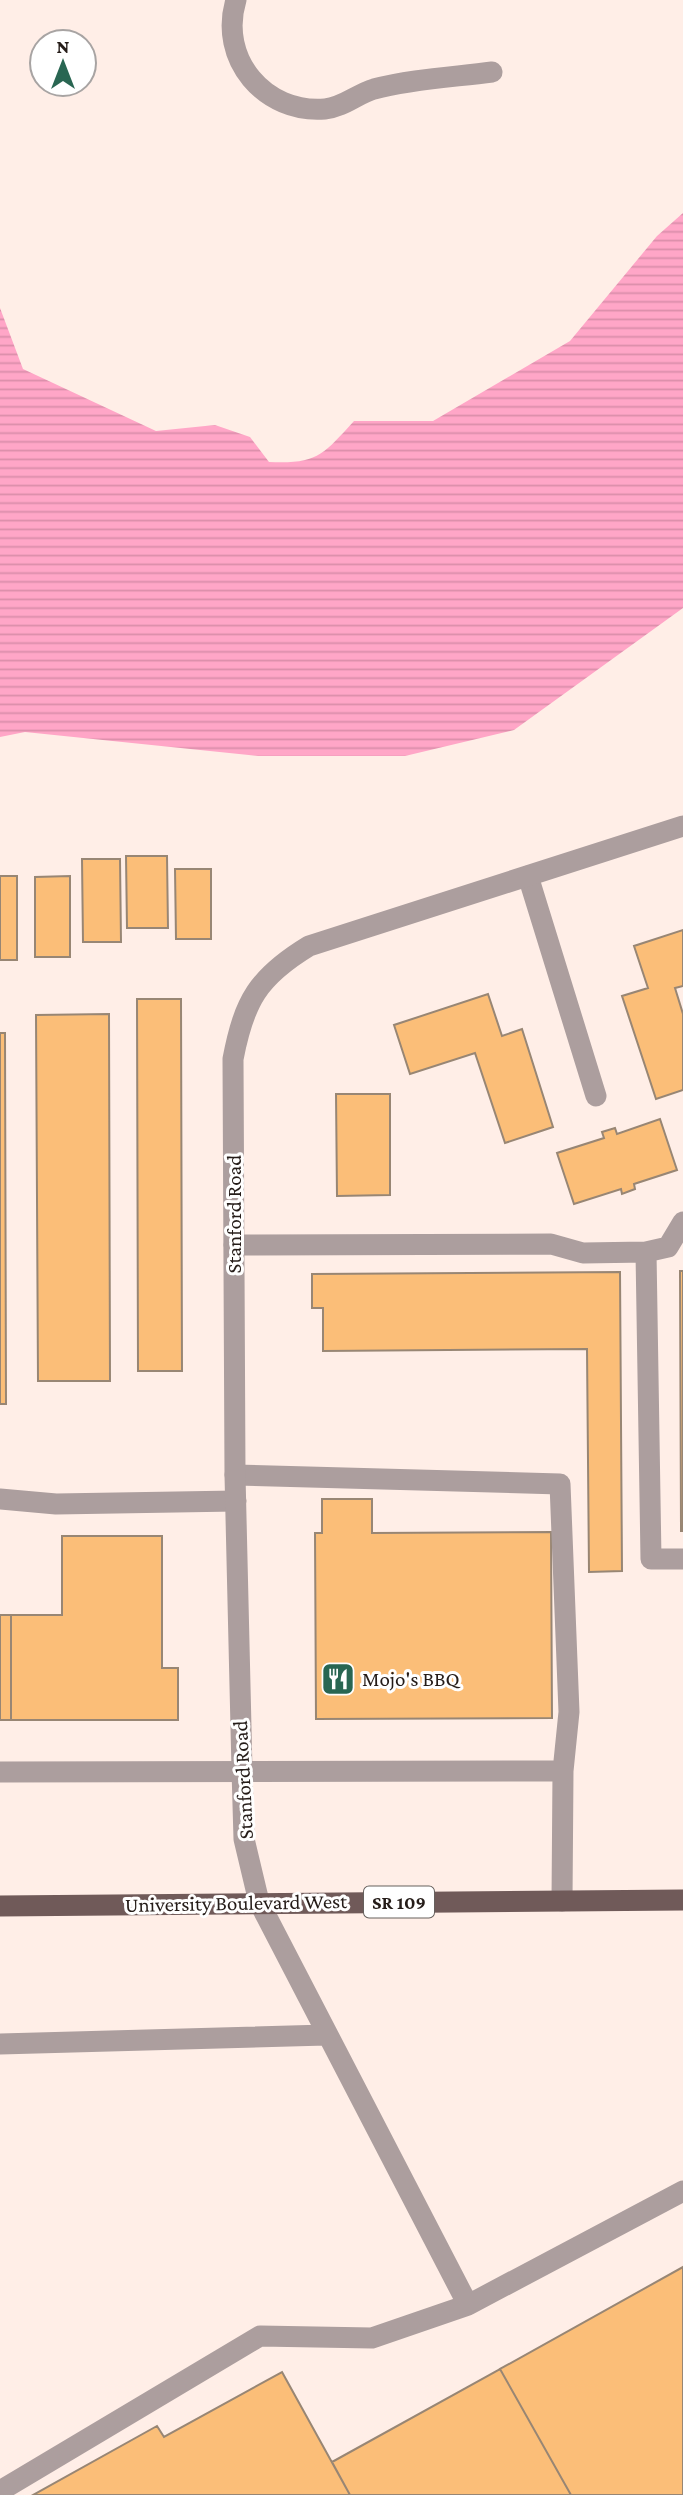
<svg xmlns="http://www.w3.org/2000/svg" width="683" height="2495" font-family="'Crimson Pro',serif">
<defs>
<pattern id="water-rules" width="6" height="5" patternUnits="userSpaceOnUse" patternTransform="scale(1.75)"><rect width="6" height="5" fill="#ffa6c7"/><path d="M0 2.5h6" fill="none" stroke="#da8eaa"/></pattern>
</defs>
<rect width="100%" height="100%" fill="#ffeee7"/>
<path fill="url(#water-rules)" d="M683,213V608L514,730L405,756H258L25,732L0,737V308L23,369L156,431L215,425L250,437L269,462C317,464 322,456 354,421H433L570,341L657,236Z"/>
<path fill="#fbbe78" stroke="#988674" stroke-width="2" d="M126,856H167L168,928H127Z
M82,859H120L121,942H83Z
M175,869H211V939H176Z
M0,876H17V960H0Z
M70,876V957H35V877Z
M683,930V986L675,988L683,1014V1090L656,1099L622,996L648,988L634,946Z
M488,994L502,1036L522,1029L553,1127L505,1143L475,1053L410,1074L394,1025Z
M137,999H181L182,1371H138Z
M109,1014L110,1381H38L36,1015Z
M0,1033H5L6,1404H0Z
M336,1094H390V1195L337,1196Z
M660,1119L677,1170L634,1184L635,1189L622,1194L621,1189L574,1204L557,1153L604,1138L602,1132L615,1128L617,1134Z
M680,1271H683V1531H681Z
M620,1272L622,1571L589,1572L587,1349L323,1351V1308H312V1274Z
M322,1499H372V1533L551,1532L552,1718L316,1719L315,1533H322Z
M62,1536H162V1668H178V1720H11V1615H62Z
M0,1615H11V1720H0Z
M683,2267V2495H571L500,2369Z
M500,2369L571,2495H350L332,2462Z
M282,2372L350,2495H33L157,2426L164,2437Z"/>
<g fill="none" stroke-linecap="round" stroke-linejoin="round">
<path stroke="#ac9e9e" stroke-width="21" d="M528,876L596,1096
M234,1245L551,1244L583,1253L646,1252L651,1559H683
M646,1252L668,1247L683,1222
M235,1475L560,1484L569,1712L563,1771
M0,1499L56,1504L236,1501
M0,1772L563,1771L562,1901
M259,1902L468,2305L683,2191
M0,2044L326,2035
M0,2491L260,2336L372,2338L468,2305"/>
<path stroke="#ac9e9e" stroke-width="21" d="M236,0C218,59 265,114 325,109C344,107 357,94 374,89C412,79 454,77 492,72
M259,1902L244,1839L242,1770L235,1475L233,1059C244,1001 258,977 309,946L683,826"/>
<path stroke="#705a59" stroke-width="21" d="M0,1906L683,1900"/>
</g>
<defs>
<symbol id="restaurant-square" viewBox="-11 -11 22 22"><rect x="-9" y="-9" width="18" height="18" rx="4" fill="#296652" stroke="#fff"/><path d="M-5-6h1v4h1v-4h1v4h1v-4h1v5L-1.5 .5V6h-2V.5L-5-1ZM5-6V6H3V1.5H1.5Q1.5-4 5-6Z" fill="#fff"/></symbol>
</defs>
<g fill-rule="evenodd">
<use href="#restaurant-square" x="319" y="1660" width="38" height="38"/>
</g>
<g text-anchor="middle" dominant-baseline="central" stroke-width="6" stroke-linejoin="round" paint-order="stroke">
<rect fill="#fff" stroke="#66605d" stroke-width="2" x="364" y="1886.5" width="70" height="31" rx="5"/>
<g font-size="19" font-weight="bold" fill="#251c18">
<text x="399" y="1902">SR 109</text>
</g>
<g font-size="21" fill="#251c18" stroke="#fff">
<text transform="translate(234 1214) rotate(-90)">Stanford Road</text>
<text transform="translate(243 1780) rotate(-93)">Stanford Road</text>
<text transform="translate(236 1903) rotate(-1)">University Boulevard West</text>
</g>
<g font-size="21" fill="#251c18" stroke="#fff" text-anchor="start">
<text x="362" y="1679">Mojo's BBQ</text>
</g>
</g>
<g transform="translate(63 63)"><circle r="33" fill="#ffffff" stroke="#a8a4a3" stroke-width="2"/>
<path d="M0-5L12 26L0 18L-12 26Z" fill="#296652"/>
<text y="-10" font-size="19" font-weight="bold" text-anchor="middle" fill="#251c18">N</text>
</g>
</svg>
